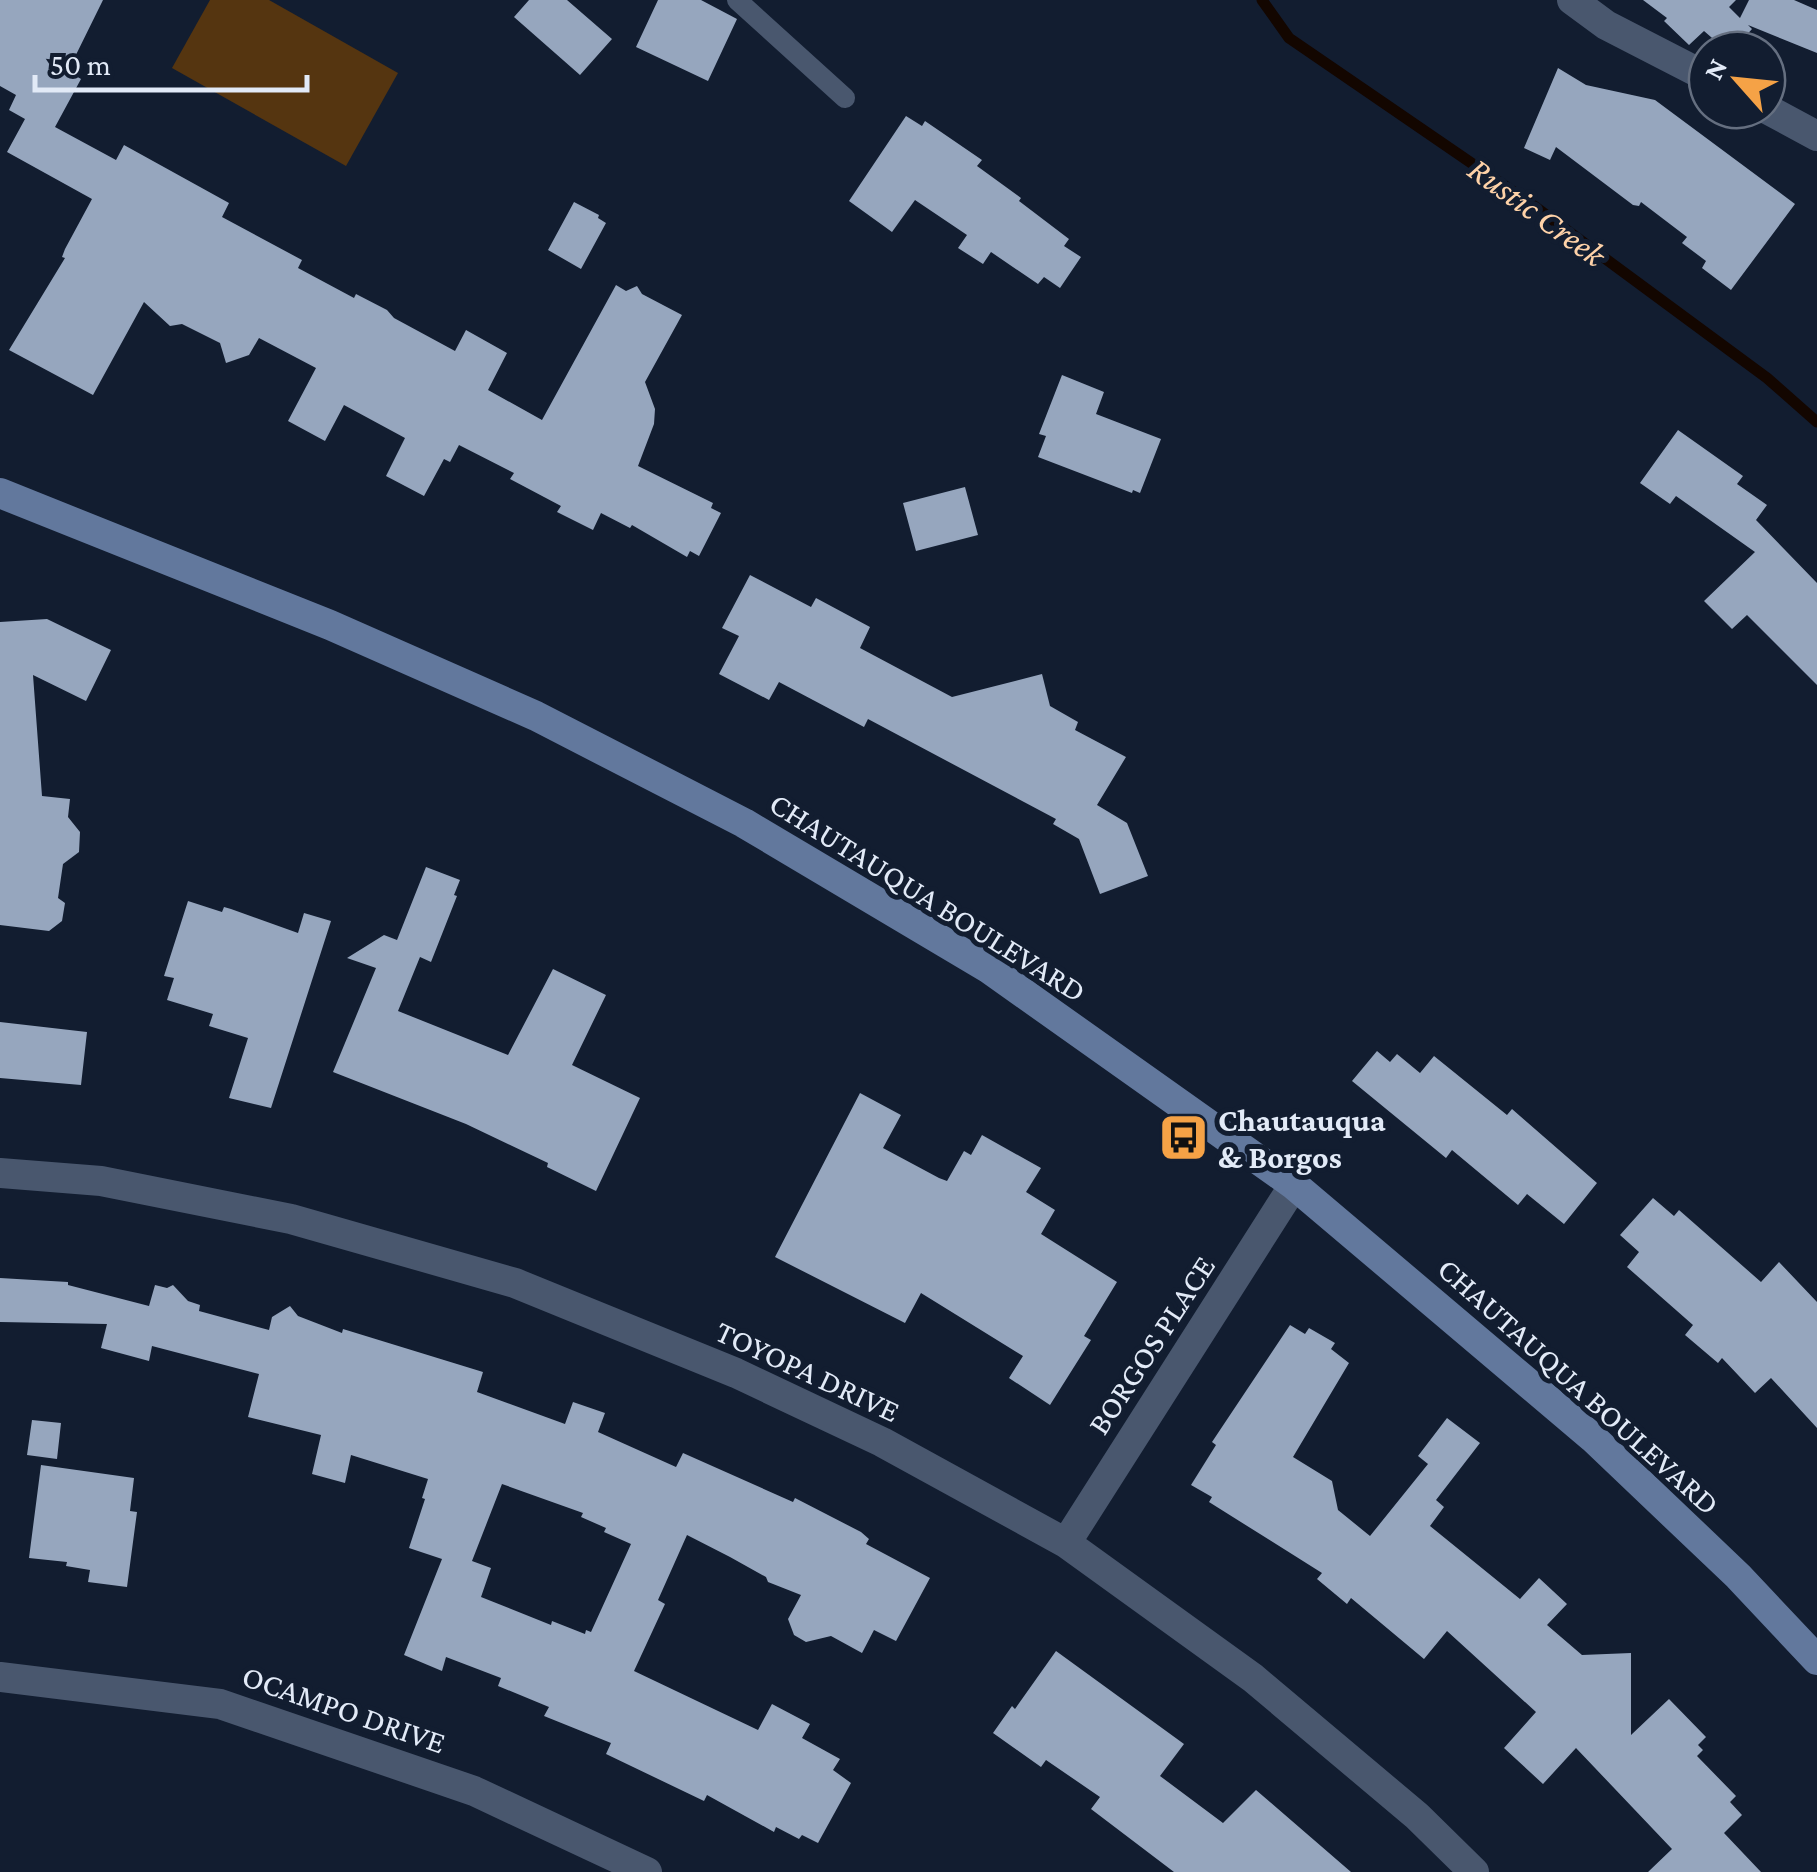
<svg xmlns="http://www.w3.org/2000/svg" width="1817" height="1872" font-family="'Crimson Pro',serif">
<rect width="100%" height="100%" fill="#121d30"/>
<path fill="#553510" d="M210,0H269L398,73L346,166L172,68Z"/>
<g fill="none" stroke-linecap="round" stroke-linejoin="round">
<path stroke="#130600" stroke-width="11" d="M1262,0L1289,38L1534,206L1767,378L1817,422"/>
</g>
<path fill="#96a6be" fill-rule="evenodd" d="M0,0H103L68,71L81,79L55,127L116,160L124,145L229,203L222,217L302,260L298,268L354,298L356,294L387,310L394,318L455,351L466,330L507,353L488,390L542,420L616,285L626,291L637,286L642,294L682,315L645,382L655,409L654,424L638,466L713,503L711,508L721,513L699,556L690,551L687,557L632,525L630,528L601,513L593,530L557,512L561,506L510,479L514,473L459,445L450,462L444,459L424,496L386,476L405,438L344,405L325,441L288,421L316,368L259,338L249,355L226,363L220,343L182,324L170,326L144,302L93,395L9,350L65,258L62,257L65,249L92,199L7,152L25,119L9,110L16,95L0,86Z
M529,0H567L612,39L580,75L514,17Z
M658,0H701L737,19L708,81L636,47Z
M1643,0H1736L1729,7L1740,18L1749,0H1794L1817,10V53L1748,25L1752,29L1733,50H1726L1704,31L1689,45L1664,21L1667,18Z
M1558,68L1586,85L1655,100L1795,204L1731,290L1702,268L1706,261L1682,243L1687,237L1641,202L1639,206L1633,205L1556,147L1550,160L1524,148Z
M906,116L922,126L925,121L982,160L977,166L1021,198L1019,201L1069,239L1064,246L1081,257L1060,288L1044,277L1038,284L991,252L983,264L958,248L967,235L915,200L892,232L849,201Z
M574,202L599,215L598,218L606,223L581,269L548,250Z
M1062,375L1104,392L1096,414L1161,439L1140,493L1133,490L1132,493L1038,457L1046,436L1039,434Z
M1678,430L1743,476L1737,484L1767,505L1756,520L1817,583V685L1747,615L1732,629L1704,601L1755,552L1676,496L1670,504L1640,483Z
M965,487L978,535L916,551L903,503Z
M750,575L811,607L816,598L870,627L860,648L952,697L1042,674L1050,706L1078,722L1075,730L1126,757L1097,805L1127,823L1148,876L1100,894L1079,839L1053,824L1056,819L868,719L864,727L779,682L769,700L719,674L739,636L722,628Z
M47,619L111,650L86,701L33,675L42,796L70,799L68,817L80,832L79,852L63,864L58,898L65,903L62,921L49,931L0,925V622Z
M426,867L460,880L454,895L457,896L431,962L420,957L398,1011L508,1055L553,969L606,995L572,1065L640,1098L596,1191L547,1167L548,1163L466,1124L333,1072L376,968L347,958L384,935L397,940Z
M188,901L222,912L224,907L231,909L298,933L304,913L331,921L271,1108L229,1098L248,1038L209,1026L213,1014L167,1000L174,978L164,976Z
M0,1022L87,1032L81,1085L0,1078Z
M1377,1051L1390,1062L1397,1054L1420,1073L1434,1056L1507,1115L1512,1109L1597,1183L1564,1224L1527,1194L1518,1205L1452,1150L1446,1158L1352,1081Z
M860,1093L901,1115L883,1148L939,1178L947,1181L964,1151L971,1155L982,1135L1041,1168L1026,1192L1055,1210L1041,1234L1117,1282L1084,1336L1091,1340L1050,1405L1009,1378L1023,1356L921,1293L905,1323L775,1257Z
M1653,1198L1674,1216L1679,1210L1761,1282L1779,1262L1817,1302V1428L1771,1378L1755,1393L1722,1358L1718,1363L1685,1335L1693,1325L1627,1267L1639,1252L1620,1235Z
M0,1278L68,1282V1285L149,1306L155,1285L167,1288L173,1285L188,1301L200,1305L199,1311L269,1330L272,1317L290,1306L298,1316L342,1333L343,1329L483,1372L477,1392L565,1424L573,1402L605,1413L598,1432L676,1467L683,1453L793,1502L795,1498L861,1532L869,1539L866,1544L930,1578L896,1641L874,1630L862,1653L831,1636L806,1642L794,1635L788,1619L801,1595L768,1582L766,1577L730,1557L687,1535L658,1600L665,1604L634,1671L758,1730L772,1704L810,1724L802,1738L840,1759L833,1770L851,1783L818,1843L802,1835L799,1839L776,1827L774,1832L707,1795L704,1801L606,1754L611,1743L544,1716L549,1707L498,1686L501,1678L446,1657L442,1671L404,1655L442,1559L409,1548L425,1499L422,1498L428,1479L351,1455L345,1483L312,1474L321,1435L248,1417L259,1374L152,1346L149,1361L101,1348L107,1324L0,1322ZM502,1484L583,1513L581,1517L606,1528L604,1532L631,1544L591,1632L586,1630L585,1634L552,1621L551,1625L481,1597L491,1568L472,1561Z
M1290,1325L1305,1334L1309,1328L1335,1343L1331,1349L1349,1363L1293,1457L1332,1481L1338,1510L1370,1536L1428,1464L1418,1456L1447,1418L1480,1443L1436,1500L1444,1507L1430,1526L1520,1599L1539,1578L1567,1604L1547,1625L1582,1655L1631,1653V1735L1669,1699L1706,1737L1698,1745L1703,1750L1697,1756L1736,1796L1730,1802L1742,1815L1724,1833L1761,1872H1648L1672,1849L1576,1748L1543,1784L1504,1748L1536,1712L1447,1631L1424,1659L1351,1598L1347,1604L1317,1579L1322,1573L1209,1502L1212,1497L1191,1485L1216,1445L1212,1442Z
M32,1420L61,1423L57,1459L27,1455Z
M41,1465L134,1478L130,1511L137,1512L127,1587L88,1582L90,1570L66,1566L67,1562L29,1558Z
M1056,1651L1184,1744L1160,1776L1223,1823L1256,1790L1351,1872H1174L1091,1809L1100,1797L1046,1760L1041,1767L993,1733L1012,1706L1015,1709Z"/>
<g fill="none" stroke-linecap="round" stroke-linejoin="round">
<path stroke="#49576e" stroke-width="20" d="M737,0L845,98"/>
<path stroke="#49576e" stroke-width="30" d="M1572,0L1606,25L1707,77
M1767,109L1817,136
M0,1173L101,1181L291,1219L515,1283L736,1373L882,1442L1066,1543L1253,1678L1417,1816L1474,1872
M1066,1543L1294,1185
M0,1677L220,1704L474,1791L647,1872"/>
<path stroke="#62789d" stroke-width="30" d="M0,493L330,625L536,716L744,823L988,968L1294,1185L1593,1438L1738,1576L1817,1660"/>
</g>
<defs>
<symbol id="bus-square" viewBox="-11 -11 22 22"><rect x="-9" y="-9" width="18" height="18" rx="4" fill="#f5a246" stroke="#121d30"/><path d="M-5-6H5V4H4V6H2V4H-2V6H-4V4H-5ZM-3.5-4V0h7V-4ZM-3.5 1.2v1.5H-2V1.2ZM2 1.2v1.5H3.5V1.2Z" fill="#111"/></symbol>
</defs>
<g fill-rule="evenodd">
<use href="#bus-square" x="1156" y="1110" width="55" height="55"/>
</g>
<g text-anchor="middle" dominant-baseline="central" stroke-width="10" stroke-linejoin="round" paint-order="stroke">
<g font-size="32" fill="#e2eaf7" stroke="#121d30">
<text transform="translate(928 897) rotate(32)">CHAUTAUQUA BOULEVARD</text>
<text transform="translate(1151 1345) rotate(-57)">BORGOS PLACE</text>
<text transform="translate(808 1371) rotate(25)">TOYOPA DRIVE</text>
<text transform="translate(1579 1386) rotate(42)">CHAUTAUQUA BOULEVARD</text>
<text transform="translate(344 1709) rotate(19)">OCAMPO DRIVE</text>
</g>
<g font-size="32" font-weight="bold" fill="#e2eaf7" stroke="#121d30" text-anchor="start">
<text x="1218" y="1120">Chautauqua<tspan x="1218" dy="37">&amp; Borgos</tspan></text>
</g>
<g font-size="35" font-style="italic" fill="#fed2a8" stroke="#121d30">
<text transform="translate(1537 212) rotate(36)">Rustic Creek</text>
</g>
</g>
<g transform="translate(1737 80) rotate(297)"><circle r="48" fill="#121d30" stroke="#656f80" stroke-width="2.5"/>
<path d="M0-8L18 38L0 25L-18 38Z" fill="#f5a246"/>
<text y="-15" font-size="28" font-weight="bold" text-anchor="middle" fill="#e2eaf7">N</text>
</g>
<path d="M35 75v15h272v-15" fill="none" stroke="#e2eaf7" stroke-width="5"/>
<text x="50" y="75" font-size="30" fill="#e2eaf7" stroke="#121d30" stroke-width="8" paint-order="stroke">50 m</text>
</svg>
